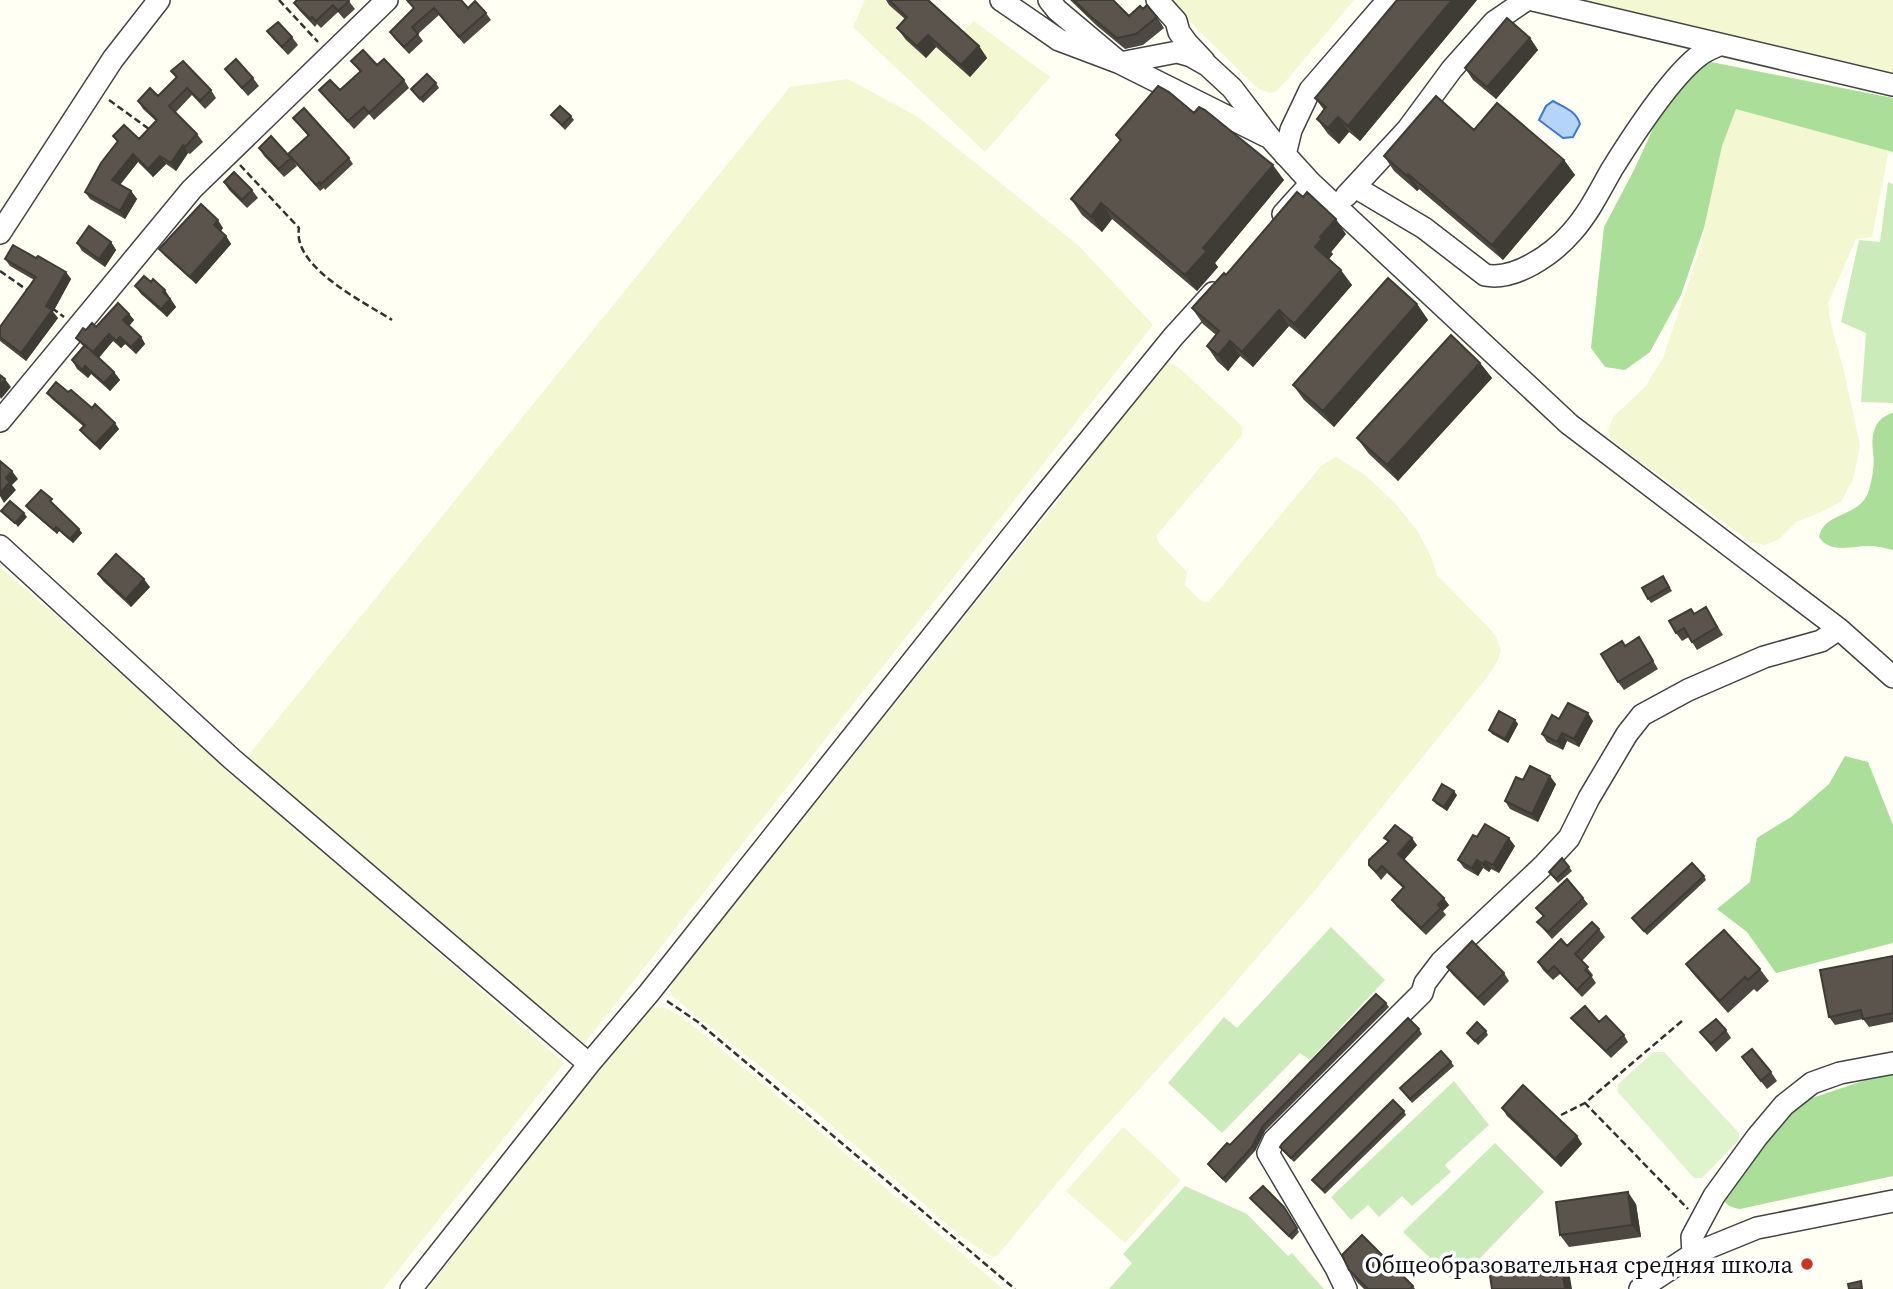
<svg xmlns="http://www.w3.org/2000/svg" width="1893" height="1289" font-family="'Source Serif 4',serif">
<rect width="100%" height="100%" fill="#fffff4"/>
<path fill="#f3f7d2" d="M865,0H883L889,5L961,33L974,21L1050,77L985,152L853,27Z
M1168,0H1354L1285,82L1276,91L1270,93L1259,89L1249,80Z
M1573,0H1893V81Z
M848,79L918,117L1079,246L1153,325L583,1045L247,757L790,87Z
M1737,105L1882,143L1888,154L1872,237L1856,239L1828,303L1830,321L1844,371L1860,446L1853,479L1841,502L1819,513L1796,522L1778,540L1765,545L1751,542L1611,440L1608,430L1613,417L1645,387L1663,358L1702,242L1716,158Z
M1162,363H1170L1178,367L1242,426V435L1156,536L1159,543L1187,572L1185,585L1202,602H1208L1218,591L1321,466L1336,457L1365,475L1395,503L1418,532L1431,557L1437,575L1489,628L1496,637L1501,650L1498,660L1488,676L1315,890L1223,997L1085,1149L998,1255L992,1257L962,1237L796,1095L672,996L670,990L673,981L1056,503L1129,402Z
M0,567L564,1063L383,1289H0Z
M653,1007L666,1008L682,1017L810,1123L1003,1289H428L635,1020Z
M1123,1127L1181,1180L1125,1243L1066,1191Z"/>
<path fill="#cbecba" d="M1888,182L1893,184V403L1861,402L1866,333L1841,322L1859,240L1880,242Z
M1331,927L1385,980L1310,1060L1300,1053L1222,1133L1168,1083L1224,1017L1237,1028Z
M1454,1081L1489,1125L1445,1165L1451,1172L1412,1206L1402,1196L1379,1217L1368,1205L1351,1220L1331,1197Z
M1495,1143L1544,1192L1456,1283L1403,1232Z
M1185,1186L1247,1214L1288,1256L1292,1253L1324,1289H1109L1132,1263L1123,1254Z"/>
<path fill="#abde99" d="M1711,62L1893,98V152L1736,109L1722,146L1704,228L1681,295L1650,352L1625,370L1605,367L1591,348L1604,227L1635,168L1671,89Z
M1893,413V550C1885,548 1877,546 1869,546C1852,546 1830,554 1819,537C1824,511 1861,518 1869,490C1872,480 1875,464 1873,452C1871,435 1874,418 1893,413Z
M1845,756L1868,762L1893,825V943L1776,973L1747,932L1717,909L1750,882L1757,838L1791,817L1829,784Z
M1893,1071V1176L1740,1209C1732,1208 1725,1205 1722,1197L1797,1103Z"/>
<path fill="#dff3cd" d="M1654,1052H1664L1739,1133V1140L1702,1178H1694L1618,1092V1084Z"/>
<path fill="#b5d4f9" stroke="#397ad4" stroke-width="2" d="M1553,101C1564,107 1576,111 1580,124L1573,137L1563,138L1539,120L1546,106Z"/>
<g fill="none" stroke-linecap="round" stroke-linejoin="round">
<defs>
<path id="minor" d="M1001,0L1059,40L1120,63L1177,52L1191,56L1207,65L1232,88L1271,139L1311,183L1569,424L1839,629L1893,677
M1049,0L1057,10L1120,63L1266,136
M1157,0L1176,21L1179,32L1187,43L1204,61
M1533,0L1893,85
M1285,155L1291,130L1310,90L1388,0
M1355,187L1424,228L1485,275C1515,281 1553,254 1572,232C1589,213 1600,190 1612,169C1632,137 1671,76 1700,55C1705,51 1712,48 1719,45
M1346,196L1407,130L1452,69L1494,22L1526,0
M1283,214L1311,183
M0,233L113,59L159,0
M0,421L192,189L387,0
M0,546L232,759L589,1064
M1693,1254L1692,1237L1714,1196L1757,1137L1784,1105L1812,1083L1840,1073L1893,1063
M411,1289L589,1064L649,993L1039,502L1173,337L1213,293
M1346,1289L1336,1268L1268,1153L1274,1140L1422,993L1425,983L1441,962L1544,865L1569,838L1589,798L1627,734L1642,715L1688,690L1764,657L1821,641L1839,629
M1640,1289L1693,1254L1757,1228L1893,1201"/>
</defs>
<use href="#minor" stroke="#434343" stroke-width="24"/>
<path stroke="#323232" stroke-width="2.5" stroke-dasharray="7 3.5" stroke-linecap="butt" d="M279,0L318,42
M109,100L149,129
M240,165L299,228C292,267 364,302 392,320
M0,271L27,290
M52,308L64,317
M667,1001L698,1022L1015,1289
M1682,1021L1585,1103L1688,1209
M1561,1115L1585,1103"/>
<use href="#minor" stroke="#fff" stroke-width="21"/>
</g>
<path fill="#4d4841" d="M348,0L355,9L344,19L338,12L321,28L317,24L315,27L299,10L294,3Z
M406,0H461L468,8L486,13L491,20L464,44L439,15L418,34L423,41L409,54L395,39L390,32L414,8Z
M886,0H928L979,46L987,58L970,77L936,47L926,58L906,40L897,28L905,19L889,5Z
M1070,0H1113L1129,16L1143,9L1157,17L1164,28L1143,45L1125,49L1097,26Z
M1397,0H1477L1360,141L1349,132L1339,144L1328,134L1317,119L1324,110L1315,98Z
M267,31L292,37L298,45L288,55L273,39Z
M1530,38L1538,50L1496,99L1473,80L1465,68Z
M351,61L377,65L404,80L409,88L374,120L369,114L354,129L325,97L319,90H340L360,72Z
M225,69L253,78L259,86L248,96Z
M171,71L211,90L216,98L205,109L192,95L175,113L197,134L203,142L190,154L188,153L176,171L166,164L153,177L138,162L120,185L131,191L137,199L125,219L90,199L85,192L117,142L113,136L139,139L156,121L143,109L138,101L158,96L176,78Z
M436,83L439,88L423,103L411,89Z
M1194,113L1284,180L1215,263L1218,267L1197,291L1112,219L1102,232L1082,215L1071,199L1120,141L1116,135Z
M551,115L571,116L574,120L565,130Z
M293,118L349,158L353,164L325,190L324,188L320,191L293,160L297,166L284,177L264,156L259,148L291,158L308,136Z
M1474,130L1564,160L1575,175L1503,260L1419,189L1417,191L1394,171L1384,156Z
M224,182L252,190L258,198L247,208L229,190Z
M223,228L221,231L226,236L231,244L196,284L165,256L159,249Z
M1346,234L1331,252L1333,254L1329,259L1352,285L1305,339L1289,326L1253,367L1240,356L1228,371L1217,361L1207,346L1216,335L1203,324L1192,308L1226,275Z
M111,242L116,250L105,267L82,251L77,243Z
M36,258L66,272L71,279L53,312L58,318L26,361L0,341V327L34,280L10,266L5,259Z
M135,286L171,298L170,299L176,307L167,317L141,294Z
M1417,304L1428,320L1334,427L1304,400L1293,385Z
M129,314L134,320L129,326L141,337L145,344L136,354L125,344L121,348L113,341L99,358L114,372L120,380L110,391L91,374L88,378L77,369L72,360L84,347L76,338L86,330Z
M1480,363L1492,378L1398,481L1369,454L1357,438Z
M68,392L119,429L100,450L85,436L80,430L83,426L52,399L47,393Z
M54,504L82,533L73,543L59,531L57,534L29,510L26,506Z
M98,574L150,587L131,607L103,581Z
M1663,576L1672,591L1651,603L1648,599Z
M1706,607L1723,635L1697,650L1689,637L1682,641L1676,633L1695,613Z
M1639,637L1658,669L1624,690L1618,682L1625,646Z
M1559,719L1593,721L1579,747L1567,741L1563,750L1547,742L1542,734Z
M1515,720L1518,724L1508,743L1492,734L1489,730Z
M1523,780L1556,784L1538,822L1510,809L1505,801Z
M1457,795L1447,811L1436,804L1433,800Z
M1477,837L1515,846L1499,873L1491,869L1489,872L1483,868L1478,876L1464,868L1458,860Z
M1384,838L1417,845L1404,860L1449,905L1443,911L1446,915L1426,935L1397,907L1392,900L1403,888L1387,873L1381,880L1369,865L1388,842Z
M1569,867L1572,871L1558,883L1549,872Z
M1704,876L1706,880L1647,935L1632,918Z
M1583,898L1588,904L1552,939L1537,922L1543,916L1536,908Z
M1599,929L1605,937L1582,961L1593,975L1592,977L1596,983L1582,997L1560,974L1553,980L1543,970L1538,962Z
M1893,956V1022L1869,1027L1863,1019L1835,1025L1829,1017Z
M1686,964L1760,969L1769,981L1757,992L1754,989L1728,1013L1695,976Z
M1447,967L1504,973L1509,981L1484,1006L1453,975Z
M1386,1003L1389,1007L1265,1131L1255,1151L1226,1183L1211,1168L1208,1164L1230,1145Z
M1571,1018L1599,1022L1624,1035L1628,1042L1611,1058L1576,1024Z
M1419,1029L1422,1034L1294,1162L1283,1151L1280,1147Z
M1726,1030L1731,1038L1716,1052L1700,1032Z
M1486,1031L1488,1035L1478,1045L1467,1033Z
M1742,1057L1771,1072L1777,1081L1767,1089Z
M1451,1062L1454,1066L1412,1103L1400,1088Z
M1502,1108L1577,1136L1582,1144L1561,1167L1507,1116Z
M1404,1111L1406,1115L1325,1194L1315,1184L1312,1180Z
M1250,1198L1284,1207L1299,1232L1292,1240Z
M1636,1204L1641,1237L1569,1247L1560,1235Z
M1349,1270L1413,1286L1415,1289H1364L1357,1282Z"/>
<path fill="#3f3b35" d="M1452,0H1477L1360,141L1348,126Z
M928,35L936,47L926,58L917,46Z
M1530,38L1538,50L1496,99L1487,87Z
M979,46L987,58L970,77L961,65Z
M1338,117L1349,132L1339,144L1328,128Z
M183,145L188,153L176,171L171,163Z
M133,154L138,162L117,188L112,180Z
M160,156L166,164L153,177L148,169Z
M1564,160L1575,175L1503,260L1492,245Z
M1273,165L1284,180L1215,263L1218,267L1197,291L1185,275L1203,248Z
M1408,174L1419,189L1417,191L1407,176Z
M131,191L137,199L125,219L120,211Z
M1101,203L1112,219L1102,232L1091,216Z
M1336,219L1346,234L1331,252L1333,254L1326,262L1315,247L1320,237Z
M218,220L223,228L219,233L214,225Z
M226,236L231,244L196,284L190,277Z
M111,242L116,250L105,267L99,259Z
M1341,270L1352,285L1305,339L1294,324Z
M66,272L71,279L53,312L58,318L26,361L21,353Z
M165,290L176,307L167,317L161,309L163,292Z
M1417,304L1428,320L1334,427L1323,411Z
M1279,310L1289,326L1253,367L1242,352Z
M129,314L134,320L128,327L123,320Z
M109,334L113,341L97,359L93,352Z
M120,337L125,344L121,348L116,341Z
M141,337L145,344L136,354L131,347Z
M1230,341L1240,356L1228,371L1218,355Z
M1480,363L1492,378L1398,481L1387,465Z
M85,366L91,374L88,378L82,370Z
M114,372L120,380L110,391L104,383Z
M5,379L11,387L1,399L0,397V386Z
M115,423L119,429L100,450L95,444Z
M12,471L18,479L12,485L16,490L4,503L0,496V493L6,478Z
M24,513L27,517L18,527L15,523Z
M56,527L59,531L57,534L54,530Z
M79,529L82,533L73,543L70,539Z
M144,579L150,587L131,607L126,599Z
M1588,713L1593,721L1579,747L1574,739Z
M1515,720L1518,724L1508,743L1505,739Z
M1562,733L1567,741L1563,750L1557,742Z
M1550,776L1556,784L1538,822L1532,814Z
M1454,791L1457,795L1447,811L1444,807Z
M1412,838L1417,845L1403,861L1398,854Z
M1509,838L1515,846L1499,873L1493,865Z
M1477,860L1483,868L1478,876L1472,868Z
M1485,861L1491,869L1489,872L1483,864Z
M1444,898L1449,905L1443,911L1438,905Z
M1262,1127L1265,1131L1255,1151L1252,1147Z
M1577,1136L1582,1144L1561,1167L1555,1159Z
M1628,1192L1636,1204L1641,1237L1632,1225Z
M1561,1259L1569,1271L1572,1289H1565Z"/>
<path fill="#5a544c" stroke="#3f3b35" stroke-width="2" d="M297,0H348L349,1L338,11L333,5L316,21L312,17L310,19L294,3Z
M407,0H461L468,8L475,1L486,13L459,37L434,8L412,27L418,34L404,47L390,32L414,8Z
M889,0H928L979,46L961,65L928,35L917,46L897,28L907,17Z
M1074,0H1113L1129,16L1140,6L1143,9L1147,5L1157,17L1136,34L1117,38L1089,15Z
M1397,0H1452L1348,126L1338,117L1328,128L1317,119L1326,107L1315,98Z
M1507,18L1530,38L1487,87L1465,68Z
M278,22L292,37L282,47L267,31Z
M363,50L377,65L384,59L404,80L369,113L364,107L348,121L319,90L330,80L340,90L361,71L351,61Z
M236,59L253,78L242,88L225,69Z
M183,61L211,90L200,101L187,88L169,106L197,134L185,147L183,145L171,163L160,156L148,169L133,154L112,180L131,191L120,211L85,192L101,163L118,141L113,136L124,125L139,139L157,120L138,101L150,88L158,96L177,77L171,71Z
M427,74L436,83L420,99L411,89Z
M1158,86L1169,92L1194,113L1199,107L1205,110L1273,165L1203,248L1207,251L1185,275L1101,203L1091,216L1071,199L1121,140L1116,135Z
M1436,96L1474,130L1497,103L1564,160L1492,245L1408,174L1407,176L1384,156Z
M560,106L571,116L562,125L551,115Z
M304,108L349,158L321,184L320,182L316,185L288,154L309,135L293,118Z
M271,136L291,158L279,169L259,148Z
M234,172L252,190L242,200L224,182Z
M1297,192L1303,197L1307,192L1336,219L1320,237L1322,239L1315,247L1341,270L1294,324L1279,310L1242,352L1230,341L1218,355L1207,346L1219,331L1192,308L1224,273L1226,275Z
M201,204L218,220L214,225L226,236L190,277L159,249Z
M89,226L111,242L99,259L77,243Z
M13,245L36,258L38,256L66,272L46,306L52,310L21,353L0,337V327L36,277L5,259Z
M144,276L151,282L153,279L165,290L163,292L170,299L161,309L135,286Z
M1388,278L1417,304L1323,411L1293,385Z
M118,303L129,314L123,320L141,337L131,347L120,337L116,341L109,334L93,352L76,338L83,328L86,330L92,323L96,327Z
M1451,335L1480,363L1387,465L1357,438Z
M85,345L114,372L104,383L85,366L82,370L72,360Z
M0,375L5,379L0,386Z
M56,382L68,392L71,390L92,408L95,404L115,423L95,444L80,430L85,425L47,393Z
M0,461L12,471L6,478L10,482L0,493Z
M41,490L52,499L50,501L79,529L70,539L56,527L54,530L26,506Z
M10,501L24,513L15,523L1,511Z
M116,554L144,579L126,599L98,574Z
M1663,576L1669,587L1648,599L1642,588Z
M1706,607L1717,627L1692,642L1684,628L1676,633L1669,621L1691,609L1694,614Z
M1639,637L1653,661L1618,682L1601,654L1622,641L1625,646Z
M1568,703L1588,713L1574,739L1562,733L1557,742L1542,734L1552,715L1559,719Z
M1499,711L1515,720L1505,739L1489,730Z
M1530,766L1550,776L1532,814L1505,801L1516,777L1523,780Z
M1442,784L1454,791L1444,807L1433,800Z
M1485,824L1509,838L1493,865L1485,861L1483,864L1477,860L1472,868L1458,860L1473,835L1477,837Z
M1395,825L1412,838L1398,854L1444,898L1438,905L1441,908L1421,928L1392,900L1404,887L1382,866L1376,872L1369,865V860L1389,841L1384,838Z
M1562,858L1569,867L1556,879L1549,872Z
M1692,863L1704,876L1644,931L1632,918Z
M1567,879L1583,898L1548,932L1537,922L1544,916L1536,908Z
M1592,922L1599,929L1575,954L1588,967L1585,970L1591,976L1577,990L1554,966L1548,972L1538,962L1561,939L1567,946Z
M1724,930L1760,969L1748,980L1745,977L1720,1001L1686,964Z
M1472,941L1504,973L1478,998L1447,967Z
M1893,956V1013L1863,1019L1861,1010L1829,1017L1820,970Z
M1376,994L1386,1003L1262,1127L1252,1147L1223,1179L1208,1164L1227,1143L1230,1145Z
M1585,1006L1599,1022L1606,1016L1624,1035L1606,1051L1571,1018Z
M1408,1018L1419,1029L1291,1158L1280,1147L1282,1144Z
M1716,1019L1726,1030L1711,1044L1700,1032Z
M1477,1022L1486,1031L1475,1041L1467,1033Z
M1752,1049L1771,1072L1761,1081L1742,1057Z
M1441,1051L1451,1062L1410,1099L1400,1088Z
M1523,1085L1577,1136L1555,1159L1502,1108Z
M1393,1100L1404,1111L1323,1190L1312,1180Z
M1263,1186L1284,1207L1297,1228L1289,1236L1250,1198Z
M1628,1192L1632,1225L1560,1235L1556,1202Z
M1362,1235L1413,1286L1410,1289H1368L1349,1270L1342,1255Z
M1561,1259L1565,1289H1492L1489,1269Z
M1861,1281L1862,1289H1849L1848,1284Z"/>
<circle fill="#c83620" stroke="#fff" stroke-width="2.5" cx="1807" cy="1264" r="7"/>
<g text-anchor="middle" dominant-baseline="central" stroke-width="7" stroke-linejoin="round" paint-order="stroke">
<g font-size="24" fill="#101010" stroke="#fff" text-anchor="end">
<text x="1793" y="1264">Общеобразовательная средняя школа</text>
</g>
</g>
</svg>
